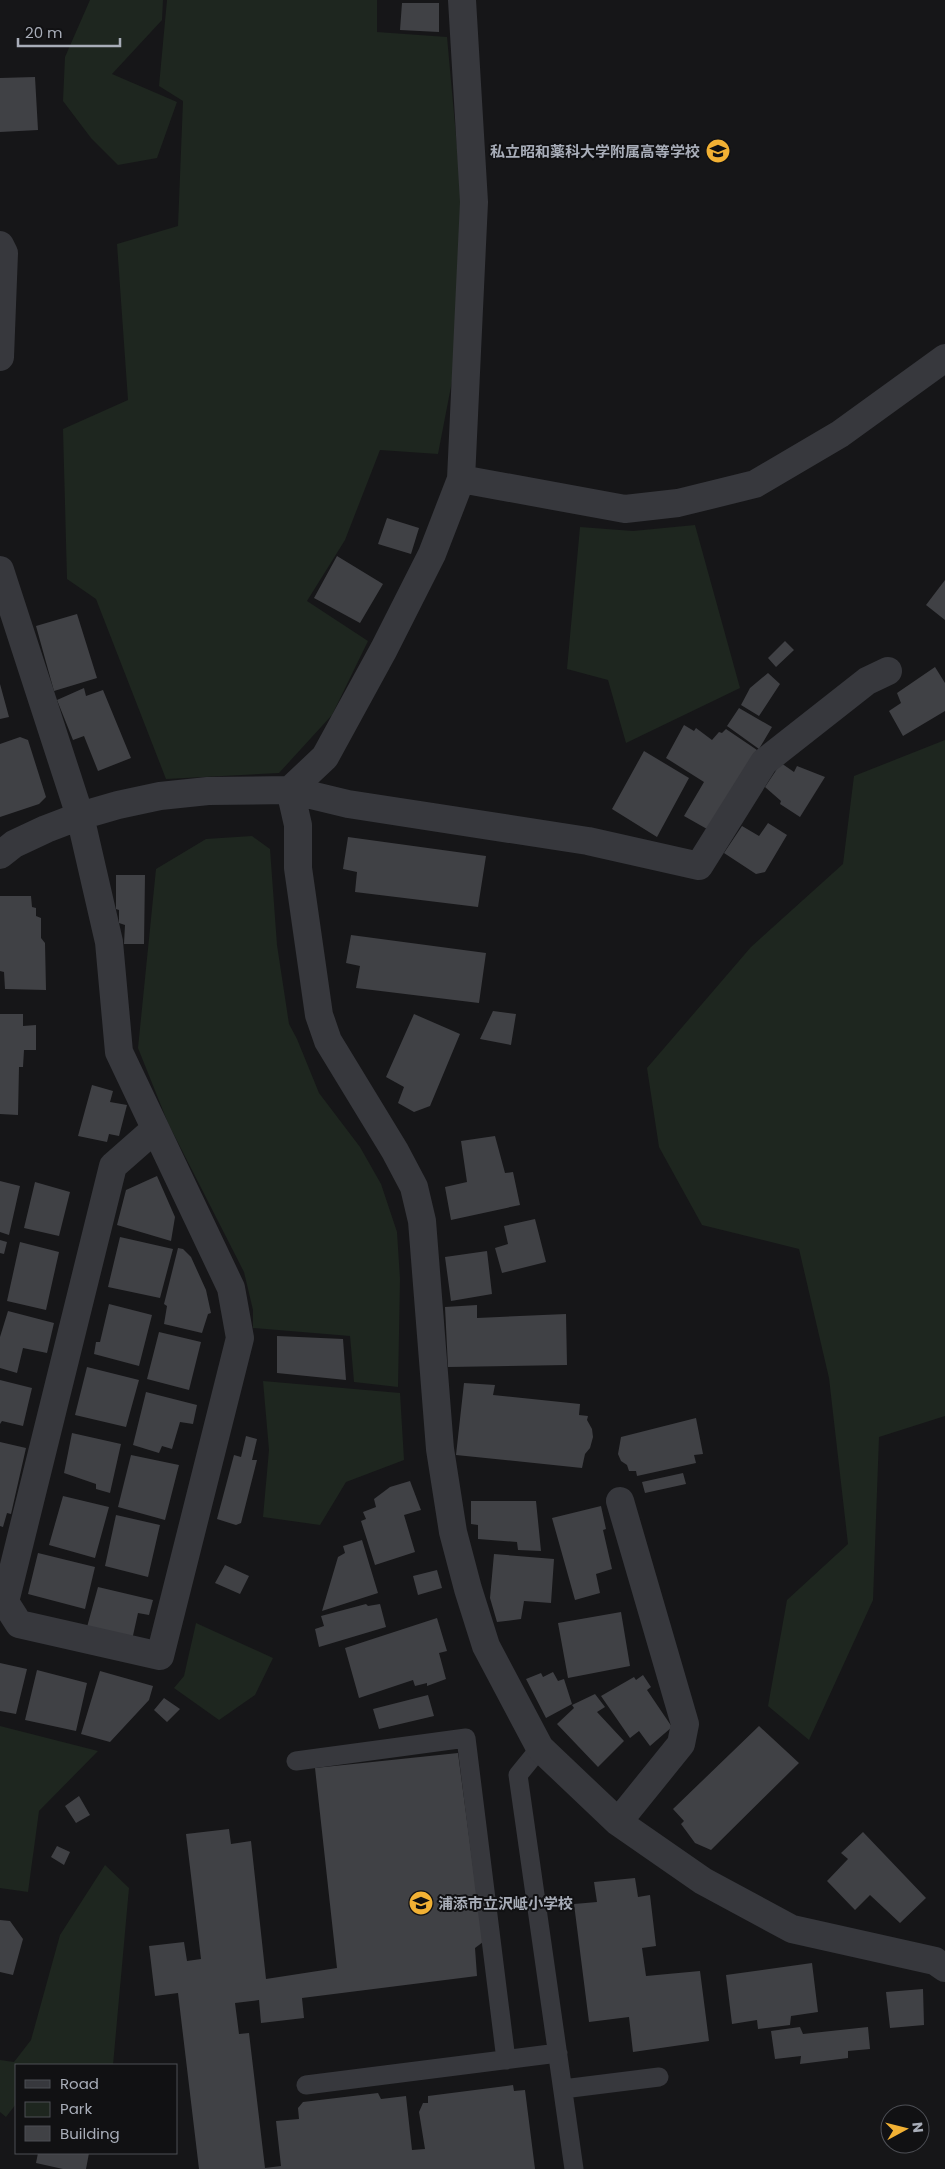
<svg xmlns="http://www.w3.org/2000/svg" width="945" height="2169" font-family="Poppins,'Noto Sans JP',sans-serif">
<rect width="100%" height="100%" fill="#161618"/>
<path fill="#1e261f" d="M90,0H163L162,20L112,74L177,102L157,158L118,165L91,138L63,101L65,57Z
M167,0H377V32L447,37L463,213L459,345L438,454L380,450L345,540L307,601L368,641L332,715L279,773L166,779L96,599L67,579L63,429L128,400L117,244L178,226L183,101L159,86Z
M695,525L740,688L626,743L608,680L567,669L580,527L633,531Z
M945,740V1416L879,1437L873,1600L809,1740L768,1706L787,1600L848,1544L829,1378L799,1249L702,1225L659,1147L647,1068L751,947L843,864L854,776Z
M252,836L270,849L277,945L289,1024L297,1039L319,1093L360,1147L381,1184L397,1232L400,1279L398,1387L354,1382L350,1336L253,1328V1310L244,1272L168,1123L138,1048L156,869L206,839Z
M263,1381L400,1393L404,1460L346,1482L320,1525L263,1517L269,1450Z
M196,1623L273,1658L255,1695L219,1720L174,1688L184,1676Z
M0,1726L98,1751L39,1811L28,1892L0,1888Z
M105,1865L129,1888L113,2065H16V2104L6,2117L0,2112V2060L14,2062L31,2040L60,1935Z"/>
<path fill="#404145" d="M402,3H439V32L400,30Z
M35,77L38,130L0,132V78Z
M387,518L419,528L411,554L378,544Z
M337,556L383,584L360,623L314,598Z
M945,580V620L926,605Z
M77,614L97,678L54,691L36,626Z
M785,641L794,650L776,667L768,658Z
M935,667L945,683V711L903,736L889,711L901,703L897,693Z
M768,673L780,684L759,716L741,705L750,688Z
M0,684L9,717L0,719Z
M84,688L86,696L103,690L131,758L98,771L84,736L73,740L57,700Z
M739,708L772,727L759,749L727,726Z
M684,725L694,731L696,728L712,740L719,732L722,733L726,729L757,750L707,829L684,816L704,782L666,758Z
M20,737L28,740L46,797L39,804L0,817V744Z
M644,751L689,778L657,837L612,809Z
M781,763L794,772L797,766L825,777L800,817L780,804L781,801L765,787Z
M768,823L787,835L765,872L756,874L724,853L742,826L759,836Z
M348,837L486,856L478,907L355,892L357,872L343,869Z
M116,875H145L144,944H124L125,925L119,923V910L116,909Z
M0,896H31L32,907L36,908V916L41,918V938L45,943L46,990L5,989L4,972L0,971Z
M351,935L486,953L479,1003L356,988L360,966L346,963Z
M493,1011L516,1014L511,1045L480,1039Z
M0,1014H23V1026L36,1025V1050H24L23,1067H19L18,1115L0,1114Z
M414,1014L460,1034L430,1106L414,1112L398,1103L404,1087L386,1077Z
M92,1085L113,1091L110,1102L127,1105L119,1136L109,1134L107,1142L78,1136Z
M495,1136L505,1173L513,1172L520,1205L451,1220L445,1187L467,1182L461,1141Z
M157,1176L175,1217L171,1241L117,1225L126,1190Z
M0,1181L20,1186L9,1235L0,1232Z
M35,1182L70,1192L59,1236L24,1228Z
M535,1219L546,1262L502,1273L495,1248L508,1244L504,1226Z
M120,1237L173,1249L160,1298L108,1287Z
M0,1240L7,1242L4,1254L0,1253Z
M20,1242L59,1252L46,1310L7,1301Z
M178,1248L183,1249L191,1257L206,1290L211,1313L208,1314L202,1333L164,1324L167,1306L164,1304Z
M487,1251L492,1294L451,1301L445,1257Z
M109,1304L152,1315L139,1366L94,1354L96,1342H100Z
M477,1305V1318L566,1314L567,1365L448,1367L445,1307Z
M8,1311L54,1323L47,1353L23,1348L17,1373L0,1368V1337Z
M159,1332L201,1342L189,1390L147,1379Z
M277,1336L343,1339L346,1380L277,1373Z
M87,1367L139,1380L126,1427L75,1415Z
M0,1380L32,1388L23,1426L2,1421L0,1424Z
M464,1383L495,1385L493,1395L580,1404L579,1415L588,1416L587,1420L592,1429L593,1437L590,1448L585,1454L582,1468L456,1455Z
M146,1392L197,1405L193,1424L180,1422L172,1449L162,1446L159,1453L133,1445Z
M696,1418L703,1454L694,1455L696,1463L637,1476L636,1471H629L627,1465L621,1461L618,1454L621,1437Z
M72,1433L121,1444L110,1493L96,1489V1484L64,1473Z
M246,1436L257,1439L252,1460H257L241,1523L236,1525L217,1519L234,1455L241,1457Z
M0,1442L26,1448L11,1514L7,1513L3,1527L0,1526Z
M131,1455L179,1465L165,1520L118,1507Z
M683,1473L686,1484L645,1493L642,1482Z
M410,1481L421,1510L404,1515L415,1552L375,1565L361,1521L366,1519L363,1512L376,1507L374,1499L390,1487Z
M63,1496L109,1507L95,1558L49,1545Z
M471,1501H536L541,1551L518,1550L517,1542L478,1539V1525L471,1524Z
M601,1506L606,1529L603,1530L612,1569L596,1574L600,1593L575,1600L552,1518Z
M116,1515L160,1525L148,1577L105,1566Z
M362,1540L378,1593L322,1611L338,1557L345,1553L343,1546Z
M38,1553L95,1567L85,1609L28,1594Z
M494,1554L554,1559L551,1603L524,1601L521,1619L497,1622L490,1598Z
M225,1565L249,1576L240,1594L215,1583Z
M437,1570L442,1588L418,1595L413,1576Z
M98,1587L153,1600L149,1615L138,1613L132,1640L87,1627Z
M366,1604L368,1606L380,1604L386,1627L319,1647L315,1629L324,1626L321,1616Z
M621,1612L630,1666L568,1678L558,1623Z
M437,1618L447,1651L439,1653L446,1679L427,1686V1683L415,1686L413,1680L359,1698L345,1648Z
M0,1663L27,1669L16,1714L0,1711Z
M37,1670L87,1683L76,1731L25,1720Z
M100,1671L153,1686L149,1700L110,1742L81,1734Z
M553,1672L558,1681L564,1679L572,1704L546,1718L526,1679L541,1673L543,1677Z
M643,1675L651,1687L647,1690L672,1727L650,1746L639,1731L630,1738L601,1696L634,1677L636,1680Z
M595,1694L605,1707L597,1712L624,1741L598,1767L557,1724L574,1708L572,1705Z
M428,1695L434,1716L379,1729L373,1709Z
M164,1698L180,1709L167,1722L154,1710Z
M759,1726L799,1763L711,1850L695,1843L681,1824L684,1821L673,1809Z
M458,1753L483,1942L475,1948L477,1976L302,1998L304,2018L261,2023L259,2000L235,2003L239,2034L249,2033L265,2168L281,2166L276,2121L299,2119L298,2108L303,2102L378,2093L381,2099L406,2096L412,2150L425,2149L419,2112L423,2103H428V2096L513,2085L514,2091L525,2090L535,2169H199L178,1993L155,1996L149,1946L184,1942L187,1961L201,1959L186,1834L229,1829L231,1844L251,1841L266,1979L337,1968L315,1768Z
M79,1796L90,1815L76,1823L65,1806Z
M863,1832L926,1898L900,1923L870,1895L855,1910L827,1881L848,1859L841,1853Z
M57,1846L70,1852L64,1865L51,1857Z
M635,1878L638,1897L650,1895L656,1946L642,1948L646,1976L700,1971L709,2041L633,2052L629,2017L589,2022L574,1904L597,1902L594,1882Z
M0,1920L10,1921L23,1939L13,1975L0,1972Z
M812,1963L818,2012L791,2016L790,2025L758,2029L757,2020L732,2024L726,1975Z
M923,1989L924,2025L890,2028L886,1992Z
M800,2027L803,2034L868,2027L870,2049L848,2051V2058L800,2064L801,2056L775,2059L771,2031Z
M38,2153H89L86,2169H63L36,2163Z"/>
<g fill="none" stroke-linecap="round" stroke-linejoin="round">
<path stroke="#37383d" stroke-width="19" d="M540,1748L518,1775L574,2169
M296,1761L466,1738L506,2060
M306,2085L558,2053
M563,2089L659,2077"/>
<path stroke="#37383d" stroke-width="28" d="M0,245L4,253L0,357
M461,479L625,509L678,503L755,484L840,434L945,358
M0,570L80,816L109,942L119,1052L231,1288L240,1338L160,1656L19,1624L5,1602L113,1166L155,1129
M290,790L298,825V868L319,1015L328,1041L395,1151L414,1187L422,1221L440,1449L453,1532L468,1589L486,1646L540,1748L618,1822L703,1881L792,1929L935,1961L945,1968
M290,790L325,757L384,649L432,554L461,479L474,202L462,0
M0,855L14,844L46,829L80,816L118,805L160,796L208,791L290,790L348,804L588,841L699,866L764,762L867,681L888,671
M618,1822L681,1744L685,1724L620,1501"/>
</g>
<defs>
<symbol id="school-disc" viewBox="-11 -11 22 22"><circle r="9.5" fill="#f2b134" stroke="#111113"/><path d="M0-5L7-2L0 1L-7-2ZM-4 1L0 2.5L4 1V4Q0 6-4 4Z" fill="#111"/></symbol>
</defs>
<g fill-rule="evenodd">
<use href="#school-disc" x="704" y="137" width="28" height="28"/>
<use href="#school-disc" x="407" y="1889" width="28" height="28"/>
</g>
<g text-anchor="middle" dominant-baseline="central" stroke-width="4" stroke-linejoin="round" paint-order="stroke">
<g font-size="15" font-weight="bold" fill="#a8adb8" stroke="#111113" text-anchor="end">
<text x="700" y="151">私立昭和薬科大学附属高等学校</text>
<text x="438" y="1903" text-anchor="start">浦添市立沢岻小学校</text>
</g>
</g>
<rect x="15" y="2064" width="162" height="90" fill="#111113" stroke="#4d4f55"/>
<rect x="25" y="2080" width="25" height="8" fill="#37383d" stroke="#4d4f55"/>
<text x="60" y="2089" font-size="15" fill="#a8adb8">Road</text>
<rect x="25" y="2102" width="25" height="15" fill="#1e261f" stroke="#4d4f55"/>
<text x="60" y="2114" font-size="15" fill="#a8adb8">Park</text>
<rect x="25" y="2126" width="25" height="15" fill="#404145" stroke="#4d4f55"/>
<text x="60" y="2139" font-size="15" fill="#a8adb8">Building</text>
<g transform="translate(905 2129) rotate(83)"><circle r="24" fill="#111113" stroke="#4d4f55"/>
<path d="M0-4L9 19L0 12L-9 19Z" fill="#f2b134"/>
<text y="-8" font-size="14" font-weight="bold" text-anchor="middle" fill="#a8adb8">N</text>
</g>
<path d="M18 38v8h102v-8" fill="none" stroke="#a8adb8" stroke-width="2.5"/>
<text x="25" y="38" font-size="15" fill="#a8adb8" stroke="#111113" stroke-width="4" paint-order="stroke">20 m</text>
</svg>
